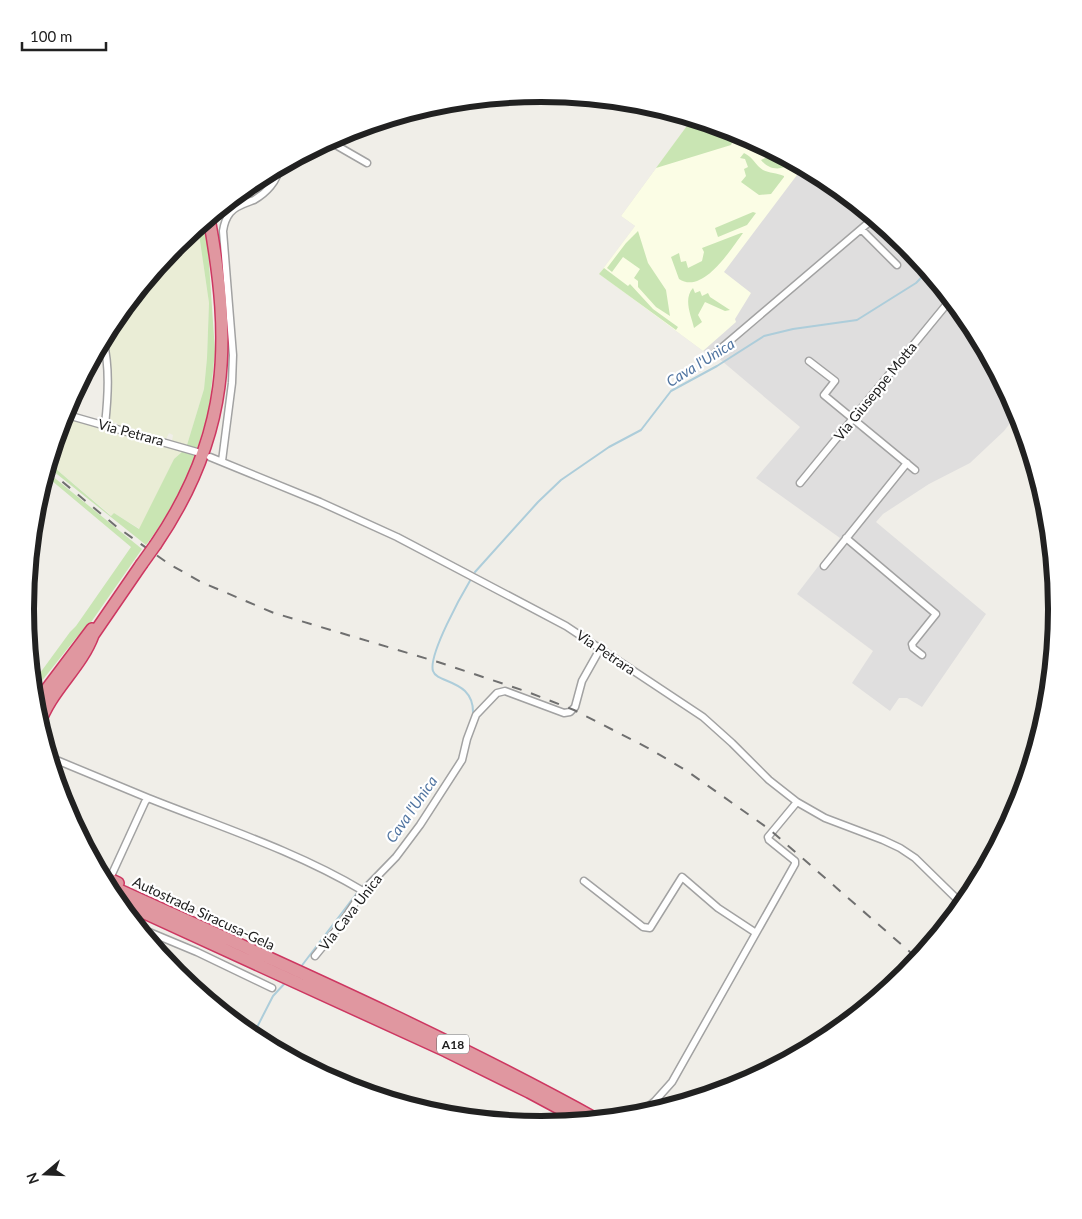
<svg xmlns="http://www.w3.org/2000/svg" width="1082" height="1219" font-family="Lato,sans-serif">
<rect width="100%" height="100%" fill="#f0eee8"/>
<path fill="#dfdede" d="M692,119L739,133L828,181L906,245L970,323L1018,413L1004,431L970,463L929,484L883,514L876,522L986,614L922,707L907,698H899L890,711L852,683L873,651L797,594L840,538L756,478L800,427L716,356L703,351L599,274L635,226L621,216Z"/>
<path fill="#fbfde5" d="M692,119L739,133L785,159L786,158L803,167L724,272L751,293L735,319L736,322L703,351L599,274L635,226L621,216Z"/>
<path fill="#eaedd6" d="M198,227L209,303L207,358L204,389L187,445L172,441L173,435L169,433L166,439L141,431L118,427L117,423L115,422L114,425L108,422L105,337L112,323L176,244Z
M63,416L183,451L174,459L140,529L114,513L112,516L49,463Z"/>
<path fill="#c9e5b3" d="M692,119L733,131L736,134L731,145L656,168Z
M744,153C754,158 755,165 763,170C769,173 777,173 784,176V177L771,194L759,195L741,182L746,176L744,169L748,167L745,159L740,158Z
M776,153L790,163C781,172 768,169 761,160Z
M753,212L756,213L747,225L718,237L715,228Z
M206,220L215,351L209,411L197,449L187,445L204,389L207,358L209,303L198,227Z
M638,231L648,263L666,290L670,316L656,307L638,287V281L634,278L640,269L623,257L612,272L607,268L626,243Z
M741,233H743C731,249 703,295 679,279L671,257L679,253L681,262L686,261L688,268L702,261L704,252L702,248Z
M604,268L628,286L630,284L653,309L678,327L676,330L599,274Z
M693,288L695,293L700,291L702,296L708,293L710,297L730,310L725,311L705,302L698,315L702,322L694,328C691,315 683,299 693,288Z
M183,451L196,456C182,488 167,518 146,545L48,467L49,463L111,516L114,513L139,529L174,459Z
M46,471L142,549L87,628L76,638L33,692L32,684L70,632L76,626L131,547L45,475Z"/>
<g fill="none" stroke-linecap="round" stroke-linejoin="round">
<path stroke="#adcdda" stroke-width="2" d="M475,572L538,502L561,480L609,447L641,430L671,391L717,366L764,336L793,329L857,320L916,283L928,271
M471,579C462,594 428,655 433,671C437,684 475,679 473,715
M300,968L360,889L394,855L405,840
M252,1037L273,996L286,982"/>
<defs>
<path id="street" d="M331,140L334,144L367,163
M861,229L897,265
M103,339C110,367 108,397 105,425
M712,356L874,218
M809,361L835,381L824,395L915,470
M64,414L197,452
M210,457L320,502L397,537L566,626L703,717L732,743L769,780L797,802L825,818L883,840L900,848L915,858L963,905
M222,461L232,383L233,355L223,231C224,224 226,218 230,213C235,206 246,203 254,200C266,193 278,181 279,167
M800,483L951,299
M846,538L936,614L912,644L913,648L922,655
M824,566L907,463
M54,759L148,798
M112,874L145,802L148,798C221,827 296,851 363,891
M584,881L643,927L650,928L682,877L718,908L756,933
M137,927L197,952L272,988
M315,956L341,924L363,891L396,857L420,825L462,760L467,739L476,715L497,693L505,691L564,713L570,712L575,707L582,681L600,649
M637,1116L655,1101L672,1082L795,864V861L769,840L768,837L797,802"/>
<path id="highway" d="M156,544C230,435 232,343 209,218
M34,706L92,629
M39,725C50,691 81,668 93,635L141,565
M101,875L118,883
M106,884C271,959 439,1032 598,1120
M114,899L446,1051L529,1092L583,1121"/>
</defs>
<use href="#street" stroke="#a2a2a2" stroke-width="9"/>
<use href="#highway" stroke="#cd3761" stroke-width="14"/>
<use href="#street" stroke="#fff" stroke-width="6"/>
<use href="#highway" stroke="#e097a0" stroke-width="11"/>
<path stroke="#6f6f6f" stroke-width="2" stroke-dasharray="10 10" stroke-linecap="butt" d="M47,469L117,527L169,564L201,582L274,613L438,662L525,691L574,710L650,749L687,771L769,829L918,959"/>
<defs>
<path id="highway-bridge" d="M141,565L156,544"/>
</defs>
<use href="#highway-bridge" stroke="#cd3761" stroke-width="14" stroke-linecap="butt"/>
<use href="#highway-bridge" stroke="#e097a0" stroke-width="11"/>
</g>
<g text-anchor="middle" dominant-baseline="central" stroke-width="4.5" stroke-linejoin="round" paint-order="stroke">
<rect fill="#fff" stroke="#646464" stroke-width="1" x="437" y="1034.5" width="32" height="19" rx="4"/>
<g font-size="12" font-weight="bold" fill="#212121">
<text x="453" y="1044">A18</text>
</g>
<g font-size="14" fill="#212121" stroke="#fff">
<text transform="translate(875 391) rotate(-51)">Via Giuseppe Motta</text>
<text transform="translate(131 432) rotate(15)">Via Petrara</text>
<text transform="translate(606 652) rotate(34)">Via Petrara</text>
<text transform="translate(350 912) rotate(-52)">Via Cava Unica</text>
<text transform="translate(204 913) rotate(25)">Autostrada Siracusa-Gela</text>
</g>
<g font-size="15" font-style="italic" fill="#5175a1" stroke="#fff">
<text transform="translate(700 362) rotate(-32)">Cava l'Unica</text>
<text transform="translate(411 809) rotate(-55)">Cava l'Unica</text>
</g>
</g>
<path d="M0 0H1082V1219H0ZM34 609a507 507 0 1 1 1014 0a507 507 0 1 1-1014 0Z" fill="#fff" fill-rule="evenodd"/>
<path fill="none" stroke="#212121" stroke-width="6" d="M34 609a507 507 0 1 1 1014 0a507 507 0 1 1-1014 0Z"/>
<g transform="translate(45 1174) rotate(251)" stroke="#ffffff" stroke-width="4" paint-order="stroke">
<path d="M0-4L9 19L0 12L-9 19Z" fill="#212121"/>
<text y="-8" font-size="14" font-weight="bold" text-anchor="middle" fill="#212121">N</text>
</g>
<path d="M22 42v8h84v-8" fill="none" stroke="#212121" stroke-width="2.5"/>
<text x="30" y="42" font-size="15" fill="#212121" stroke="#ffffff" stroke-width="4" paint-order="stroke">100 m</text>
</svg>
